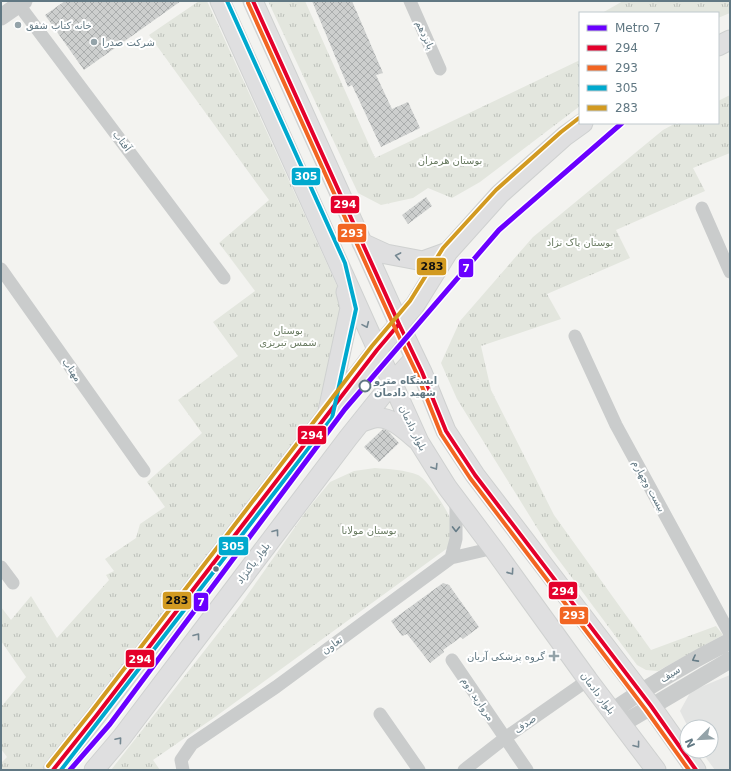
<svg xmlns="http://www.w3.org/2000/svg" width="731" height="771" font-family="'DejaVu Sans',Vazirmatn,sans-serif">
<defs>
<pattern id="park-tufts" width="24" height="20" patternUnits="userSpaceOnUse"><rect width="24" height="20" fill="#e3e6de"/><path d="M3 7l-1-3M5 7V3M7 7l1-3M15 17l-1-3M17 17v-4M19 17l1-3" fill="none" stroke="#bbbfb9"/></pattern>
<pattern id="building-cross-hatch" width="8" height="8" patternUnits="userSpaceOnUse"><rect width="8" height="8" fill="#cdcfce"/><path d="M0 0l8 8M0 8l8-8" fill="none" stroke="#aaadad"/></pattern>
</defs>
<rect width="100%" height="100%" fill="#f3f3f0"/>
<path fill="#e3e4e3" d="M730,675V770H715L701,751H711V727H688L680,711L691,691Z"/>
<path fill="url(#park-tufts)" d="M199,1H207L343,299L327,394L317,412L274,470L215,545L156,624L60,747L41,770H1V763L7,757L1,749V707L26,677L1,641V607L11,620L31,596L57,638L109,580L106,575L114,571L105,559L136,538L140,524L165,507L147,482L202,433L178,400L238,356L213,322L255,291L219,243L269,200L149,35Z
M268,1H305L375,158L580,60V106L480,182L452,198L428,188L413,198L381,205L358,193Z
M623,1H730V13L718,18V13H602Z
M730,95V153L693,168L705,191L616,230L630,258L547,294L561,319L481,346L491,390L554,515L651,650L716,626L723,635L658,671L646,670L637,665L549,547L457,399L441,363L460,321L533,237L663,130L676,123H718V101Z
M375,468C388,469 406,470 418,475C428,480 451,514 452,525C452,532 450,540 449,547L215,717L153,760L160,770H111L241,604L307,510L330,482L354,471Z"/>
<path fill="url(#building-cross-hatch)" d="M65,1H181L84,70L45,15Z
M312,1H352L383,73L376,75L392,109L408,102L420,128L381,147L352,85L348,87Z
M426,197L432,206L408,224L402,215Z
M383,429L388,431L399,443L379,462L364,447Z
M443,583L449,585L479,627L463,639L461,637L443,650L444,652L430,663L407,634L402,636L391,621Z"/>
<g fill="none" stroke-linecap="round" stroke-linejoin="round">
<defs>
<path id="secondary" d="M220,1L419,442L447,487L495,551L588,680L656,770
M253,1L399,324L422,372L446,431L475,475L651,706L696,770
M718,46L730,40
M362,243L386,254L423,261L448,252
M328,411L350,308L346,292
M360,423C365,421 370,419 375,418C390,415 406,431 417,440
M53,770L96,716L377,350L415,305L448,252L500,194L565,136L583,123
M94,770L122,737L348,438L392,383L415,358"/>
</defs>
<use href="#secondary" stroke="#cfd1d0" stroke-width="21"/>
<path stroke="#cacccc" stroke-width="13" d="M410,1L440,69
M19,5L224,278
M702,208L730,272
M1,269L144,471
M575,336L616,425L730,634
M451,558L456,539V500
M1,567L13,583
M452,660L527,770
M380,714L419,770
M183,770L181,760L192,744L276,687L451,558L494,548
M464,770L505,738L588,680"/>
<path stroke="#cacccc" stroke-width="17" d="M1,17L24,1
M612,711C650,685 689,662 730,641
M622,724L730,660"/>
<use href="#secondary" stroke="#dfdfe0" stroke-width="19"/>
<defs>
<path id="bus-1" d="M253,1L399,324L422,372L446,431L475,475L651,706L696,770
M53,770L96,716L377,350L399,324"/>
<path id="bus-2" d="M248,3L394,326L417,374L441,434L470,478L646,710L689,770"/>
<path id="bus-3" d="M61,770L332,418L356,309L345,263L227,1"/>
<path id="bus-4" d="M48,766L91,712L372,346L410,301L443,248L496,190L561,132L579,118"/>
</defs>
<use href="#bus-1" stroke="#fff" stroke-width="7"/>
<use href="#bus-2" stroke="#fff" stroke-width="7"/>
<use href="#bus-3" stroke="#fff" stroke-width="7"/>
<use href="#bus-4" stroke="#fff" stroke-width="7"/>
<use href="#bus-1" stroke="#e4002b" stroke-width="4"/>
<use href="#bus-2" stroke="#f26522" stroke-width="4"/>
<use href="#bus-3" stroke="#00a9ce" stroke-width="4"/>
<use href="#bus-4" stroke="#d29a21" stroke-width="4"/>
<defs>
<path id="metro-1" d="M70,770L110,724L345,409L499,230L622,123"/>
</defs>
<use href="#metro-1" stroke="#fff" stroke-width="8"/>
<use href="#metro-1" stroke="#6a00ff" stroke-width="5"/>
</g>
<defs><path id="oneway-chevron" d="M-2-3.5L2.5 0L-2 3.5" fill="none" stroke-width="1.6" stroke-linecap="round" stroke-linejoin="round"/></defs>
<g stroke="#748791">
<use href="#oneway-chevron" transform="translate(398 256) rotate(-169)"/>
<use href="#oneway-chevron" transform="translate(366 325) rotate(66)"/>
<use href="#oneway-chevron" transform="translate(435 467) rotate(58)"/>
<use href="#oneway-chevron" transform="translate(276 532) rotate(-53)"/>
<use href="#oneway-chevron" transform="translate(511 572) rotate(55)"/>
<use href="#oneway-chevron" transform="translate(197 636) rotate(-53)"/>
<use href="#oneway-chevron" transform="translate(119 740) rotate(-50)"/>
<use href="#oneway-chevron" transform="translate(637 745) rotate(53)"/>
</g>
<g stroke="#667c87">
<use href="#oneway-chevron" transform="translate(456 529) rotate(91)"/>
<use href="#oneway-chevron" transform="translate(695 659) rotate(152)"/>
</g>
<g fill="#94a3a9" stroke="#fff" stroke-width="1.5">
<circle cx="18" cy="25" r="4"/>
<circle cx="94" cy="42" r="4"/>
<path d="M552 650h4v4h4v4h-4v4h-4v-4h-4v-4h4z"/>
</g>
<circle fill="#fff" stroke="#617883" stroke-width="2" cx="365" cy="386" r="5.5"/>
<circle fill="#617883" stroke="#fff" stroke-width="1.5" cx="216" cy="569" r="3.5"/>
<g text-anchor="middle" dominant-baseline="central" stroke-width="4" stroke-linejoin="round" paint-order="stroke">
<g font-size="10" fill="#617883" stroke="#fff" text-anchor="start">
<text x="26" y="25">خانه کتاب شفق</text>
<text x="102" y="42">شرکت صدرا</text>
<text x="545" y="656" text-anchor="end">گروه پزشکی آریان</text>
</g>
<g font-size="10" fill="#617883" stroke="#fff">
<text transform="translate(425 35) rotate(66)">پانزدهم</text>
<text transform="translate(122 141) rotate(53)">آفتاب</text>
<text transform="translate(72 370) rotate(55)">مهتاب</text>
<text transform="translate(413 428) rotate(64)">بلوار دادمان</text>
<text transform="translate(649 486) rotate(61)">بیست وچهارم</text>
<text transform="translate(253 563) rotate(-53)">بلوار پاکنژاد</text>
<text transform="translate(332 645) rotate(-36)">تعاون</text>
<text transform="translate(670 674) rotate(-32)">سیف</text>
<text transform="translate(598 693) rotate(53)">بلوار دادمان</text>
<text transform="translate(478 699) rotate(56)">مروارید دوم</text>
<text transform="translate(525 724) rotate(-35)">صدف</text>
</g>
<g font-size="10" fill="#687a60" stroke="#fff">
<text x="450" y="160">بوستان هرمزان</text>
<text x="580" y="242">بوستان پاک نژاد</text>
<text x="288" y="330">بوستان<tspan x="288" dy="12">شمس تبریزی</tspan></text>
<text x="369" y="530">بوستان مولانا</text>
</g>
<g font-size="10" font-weight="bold" fill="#617883" stroke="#fff" text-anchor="start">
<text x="374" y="380">ایستگاه مترو<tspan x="374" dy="12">شهید دادمان</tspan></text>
</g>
</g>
<g stroke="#fff" stroke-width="1.5">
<rect x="291" y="167" width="30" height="19" rx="4" fill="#00a9ce"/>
<rect x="330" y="195" width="30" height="19" rx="4" fill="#e4002b"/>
<rect x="337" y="223" width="30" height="20" rx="4" fill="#f26522"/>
<rect x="416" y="257" width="31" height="19" rx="4" fill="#d29a21"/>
<rect x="458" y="258" width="16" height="20" rx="4" fill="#6a00ff"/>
<rect x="297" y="425" width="30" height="20" rx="4" fill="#e4002b"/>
<rect x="218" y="536" width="31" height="20" rx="4" fill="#00a9ce"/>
<rect x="548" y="581" width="30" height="19" rx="4" fill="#e4002b"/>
<rect x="162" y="591" width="30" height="19" rx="4" fill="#d29a21"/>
<rect x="193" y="592" width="16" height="20" rx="4" fill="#6a00ff"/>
<rect x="559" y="606" width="30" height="19" rx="4" fill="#f26522"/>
<rect x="125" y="649" width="30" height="19" rx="4" fill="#e4002b"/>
</g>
<g font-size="11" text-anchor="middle" font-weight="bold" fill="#fff">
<text x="306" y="180">305</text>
<text x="345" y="208">294</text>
<text x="352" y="237">293</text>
<text x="466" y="272">7</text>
<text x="312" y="439">294</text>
<text x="233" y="550">305</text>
<text x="563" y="595">294</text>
<text x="201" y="606">7</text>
<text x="574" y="619">293</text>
<text x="140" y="663">294</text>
</g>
<g font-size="11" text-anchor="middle" font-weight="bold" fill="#111">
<text x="432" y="270">283</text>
<text x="177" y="604">283</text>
</g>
<rect width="731" height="771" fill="none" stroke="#617883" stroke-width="4"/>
<rect x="579" y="12" width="140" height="112" fill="#ffffff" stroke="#c0c9cd"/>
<rect x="587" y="25" width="20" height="6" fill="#6a00ff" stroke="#c0c9cd"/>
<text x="615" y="32" font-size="12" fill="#617883">Metro 7</text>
<rect x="587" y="45" width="20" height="6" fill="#e4002b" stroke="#c0c9cd"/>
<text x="615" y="52" font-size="12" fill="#617883">294</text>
<rect x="587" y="65" width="20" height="6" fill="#f26522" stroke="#c0c9cd"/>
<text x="615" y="72" font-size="12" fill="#617883">293</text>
<rect x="587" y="85" width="20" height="6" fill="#00a9ce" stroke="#c0c9cd"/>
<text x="615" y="92" font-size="12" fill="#617883">305</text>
<rect x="587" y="105" width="20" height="6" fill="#d29a21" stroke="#c0c9cd"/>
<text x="615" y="112" font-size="12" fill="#617883">283</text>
<g transform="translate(699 739) rotate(246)"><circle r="19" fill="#ffffff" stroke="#c0c9cd"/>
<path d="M0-3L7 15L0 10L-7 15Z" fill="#94a3a9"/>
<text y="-6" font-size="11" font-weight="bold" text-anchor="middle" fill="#617883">N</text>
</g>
</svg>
